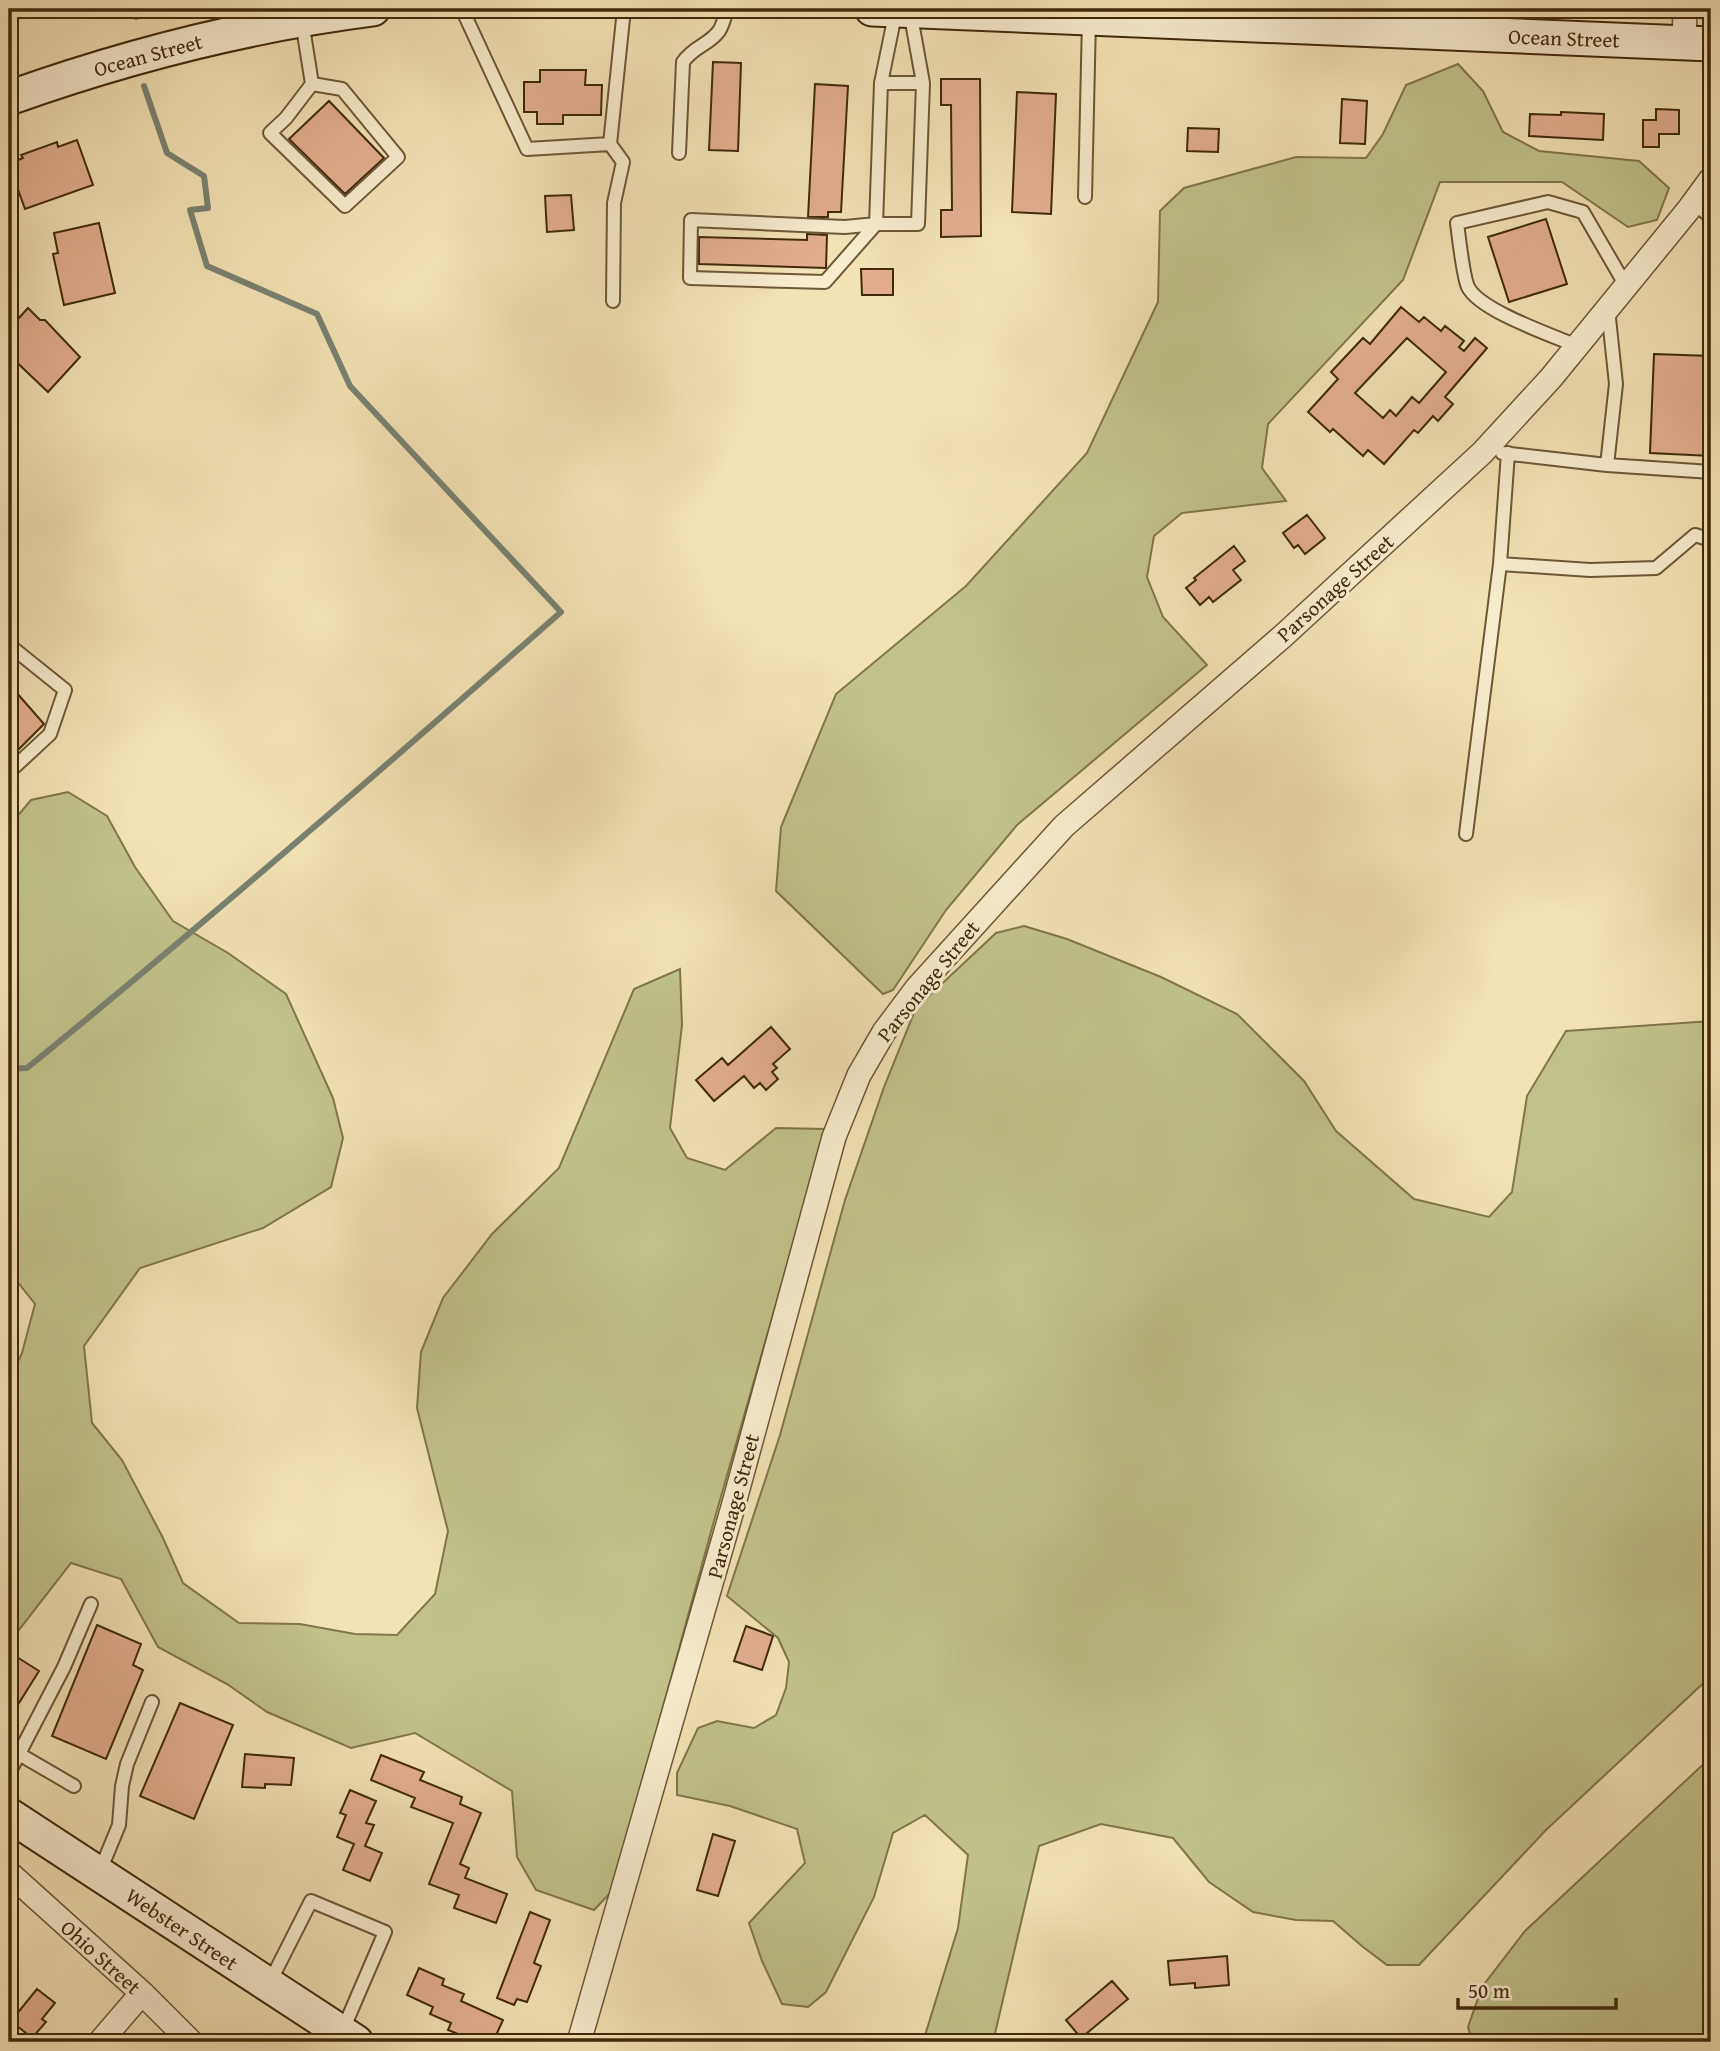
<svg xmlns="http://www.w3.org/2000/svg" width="1720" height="2051" font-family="'Gentium Book Plus',serif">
<rect width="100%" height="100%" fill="#f2e3b4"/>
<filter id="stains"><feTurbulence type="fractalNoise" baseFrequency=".00286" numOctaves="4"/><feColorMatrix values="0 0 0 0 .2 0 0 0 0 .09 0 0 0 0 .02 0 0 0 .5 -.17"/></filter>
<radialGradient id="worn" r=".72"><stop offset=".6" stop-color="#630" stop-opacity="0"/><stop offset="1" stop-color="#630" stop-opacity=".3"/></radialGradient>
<path fill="#c0c289" stroke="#807649" stroke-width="2" d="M1458,64L1483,91L1503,132L1539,151L1639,161L1669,188L1657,220L1628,227L1562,182H1440L1403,280L1268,424L1262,468L1286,501L1182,513L1154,536L1147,577L1163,617L1207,665L1017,825L946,910L893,990L883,994L776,891L781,827L836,694L966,586L1087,453L1158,302L1160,211L1184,188L1296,157L1366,158L1383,134L1406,85Z
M68,792L107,816L135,867L173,921L228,953L286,994L333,1098L343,1138L331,1187L263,1228L140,1268L84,1346L92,1423L122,1460L163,1538L183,1583L239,1623L300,1624L355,1634L397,1635L435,1594L448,1531L417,1408L421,1352L443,1298L492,1234L559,1168L634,989L680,969L682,1025L670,1128L687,1158L725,1170L776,1128L826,1129L712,1528L613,1890L594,1910L536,1890L517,1857L512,1791L415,1733L351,1748L267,1712L227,1684L158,1647L121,1579L71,1563L15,1635L9,1630V1381L22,1353L35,1304L9,1271V826L31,800Z
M1024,926L1067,939L1161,977L1237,1014L1304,1081L1336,1131L1414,1199L1489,1217L1512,1192L1527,1096L1566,1031L1711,1021V1676L1546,1830L1419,1965H1387L1363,1947L1333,1921L1296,1920L1253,1912L1209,1882L1173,1838L1101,1824L1039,1846L993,2042H923L958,1928L968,1855L925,1815L893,1833L874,1897L826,1992L808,2007L782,2004L762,1961L749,1923L805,1863L797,1829L730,1806L677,1795V1773L698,1728L717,1721L754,1728L776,1715L786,1688L789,1662L778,1638L727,1596L780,1435L845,1200L884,1087L916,1008L996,933Z
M1711,1757V2042H1472L1468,2027L1482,1987L1525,1931Z"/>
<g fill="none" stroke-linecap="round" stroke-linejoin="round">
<path stroke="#798172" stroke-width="6" d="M133,9L136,17
M9,1069L27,1068C209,920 385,767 561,612L350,386L317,314L207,266L190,210L208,208L204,176L167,153L144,86"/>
</g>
<path fill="#e4ae8e" stroke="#3f2a09" stroke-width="2" fill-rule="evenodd" d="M713,62L741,63L738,151L709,150Z
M540,70H586L585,85H602L601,115H563V124H537V112H524V82H540Z
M941,79H980L981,236L941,237V210H952L951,105H941Z
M815,84L848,86L841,212H828V217H808Z
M1017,92L1056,94L1051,214L1012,212Z
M1342,99L1367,101L1365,144L1340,143Z
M329,101L384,158L345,194L289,139Z
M1656,109L1679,110V134H1659V147H1643V120H1656Z
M1561,112L1604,114L1603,140L1529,136L1530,114L1561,115Z
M1188,128L1219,129L1218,152L1187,151Z
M77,140L93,185L25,209L9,164L23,158L21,155L57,142L58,147Z
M571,195L574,230L547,232L545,196Z
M1546,219L1567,284L1509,302L1488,237Z
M99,223L115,293L64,305L53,254L58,253L54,233Z
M807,234L827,235L826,268L699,264V237L807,240Z
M861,269H893V295H862Z
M1401,307L1419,322L1424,317L1441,331L1445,326L1464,341L1459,347L1464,351L1475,338L1487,348L1445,397L1453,404L1438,421L1433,416L1418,433L1414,430L1384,464L1368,450L1363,456L1333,429L1330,432L1308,412L1338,379L1331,372L1363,338L1370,344ZM1407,338L1446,372L1419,403L1412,397L1396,416L1390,410L1383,418L1355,393Z
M28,308L40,320H45L80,357L48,392L9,355V329Z
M1654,354L1711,356V456L1650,453Z
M1307,515L1325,538L1305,554L1298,545L1294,548L1283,533Z
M1234,546L1245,561L1233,570L1241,580L1213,602L1209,597L1200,605L1186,588L1196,580L1194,578Z
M9,684L44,724L9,759Z
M771,1027L790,1049L773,1064L777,1068L772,1072L778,1079L766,1090L760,1083L754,1088L744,1076L714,1101L696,1080L722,1058L728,1065Z
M97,1625L141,1644L133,1665L143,1670L106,1759L52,1736Z
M746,1626L773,1636L762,1670L734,1661Z
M9,1652L39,1671L9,1719Z
M180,1703L233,1725L194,1819L140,1796Z
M245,1754L294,1758L291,1785L265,1784V1788L242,1787Z
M381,1755L424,1772L420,1780L462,1797L460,1804L481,1813L460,1864L469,1868L465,1878L507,1894L496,1923L454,1908L459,1895L429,1884L453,1823L411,1807L415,1798L371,1780Z
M350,1790L376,1801L366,1823L374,1825L365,1846L382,1853L370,1881L343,1870L354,1844L337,1837L346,1815L340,1813Z
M713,1834L735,1841L718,1896L697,1890Z
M530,1912L550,1920L534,1963L541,1966L527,2002L517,1999L514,2005L497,1998Z
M1227,1956L1229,1985L1195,1988V1983L1170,1985L1168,1961Z
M419,1968L444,1979L442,1985L464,1994L461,2001L503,2020L493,2042H478L448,2030L451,2023L430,2014L433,2007L407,1995Z
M1112,1981L1128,1999L1081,2038L1066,2020Z
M37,1989L55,2003L42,2019L46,2022L32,2038L11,2021Z"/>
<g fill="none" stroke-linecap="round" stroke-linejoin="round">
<defs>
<path id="lane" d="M462,9L527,149L610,144L624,9
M896,10L881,83L876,224H918L923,83L910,11
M302,21L312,84L342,89L398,157L345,206L270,133L286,118L312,84
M881,83H923
M610,144L623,162L614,203L613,301
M679,153L683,62C694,46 709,45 719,31C723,25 725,16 727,9
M1085,197L1089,19
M1694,203L1711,217
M691,220L845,227L876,224L825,282L690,278Z
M1608,309L1616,384L1607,465L1711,472
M1577,346C1552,335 1480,311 1468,287C1463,276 1459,238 1457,223L1548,202L1583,212L1626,286
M1502,453L1607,465
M1508,453L1500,564L1590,570L1656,568L1695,535L1711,540
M9,645L65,690L50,734L9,772
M1466,834L1500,564
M19,1754L74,1786
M9,1773L64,1667L91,1604
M100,1871L119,1825L122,1786L127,1764L152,1702
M269,1984L311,1901L385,1932L342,2032"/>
<path id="street" d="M1684,42L1685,9
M9,1873L142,1993L191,2042
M100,2042L142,1993
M579,2042L733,1507L834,1137L859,1075L884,1032L917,988L1064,826L1283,636L1482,453L1551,378L1689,209L1711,179"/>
<path id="secondary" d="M872,9L1711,44
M9,98C127,56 248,25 373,9
M9,1815L356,2042"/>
</defs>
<use href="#lane" stroke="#6c5834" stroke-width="16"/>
<use href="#street" stroke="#6c5834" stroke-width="26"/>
<use href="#secondary" stroke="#3f2a09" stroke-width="37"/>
<use href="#lane" stroke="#f7edce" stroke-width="12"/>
<use href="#street" stroke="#f7edce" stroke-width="23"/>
<use href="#secondary" stroke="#f7edce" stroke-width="33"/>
</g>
<g text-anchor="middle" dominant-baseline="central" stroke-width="6" stroke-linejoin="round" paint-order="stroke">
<g font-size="21" fill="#3f2a09" stroke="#f7edce">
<text transform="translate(1564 38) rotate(2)">Ocean Street</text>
<text transform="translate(148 55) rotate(-15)">Ocean Street</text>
<text transform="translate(1335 588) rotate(-42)">Parsonage Street</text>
<text transform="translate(928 981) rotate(-51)">Parsonage Street</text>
<text transform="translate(733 1506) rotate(-75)">Parsonage Street</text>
<text transform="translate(182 1929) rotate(34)">Webster Street</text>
<text transform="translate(101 1957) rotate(42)">Ohio Street</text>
</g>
</g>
<rect width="1720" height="2051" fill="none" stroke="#f2e3b4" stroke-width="35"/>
<rect x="10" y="10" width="1699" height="2030" fill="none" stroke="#3f2a09" stroke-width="3.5"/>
<rect x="18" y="18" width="1685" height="2016" fill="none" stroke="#3f2a09" stroke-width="2"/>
<path d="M1458 1998v10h158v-10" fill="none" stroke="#3f2a09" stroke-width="3.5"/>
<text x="1468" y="1998" font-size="21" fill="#3f2a09" stroke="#f7edce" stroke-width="5" paint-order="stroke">50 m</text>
<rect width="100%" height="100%" filter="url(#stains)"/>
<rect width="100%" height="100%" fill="url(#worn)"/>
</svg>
